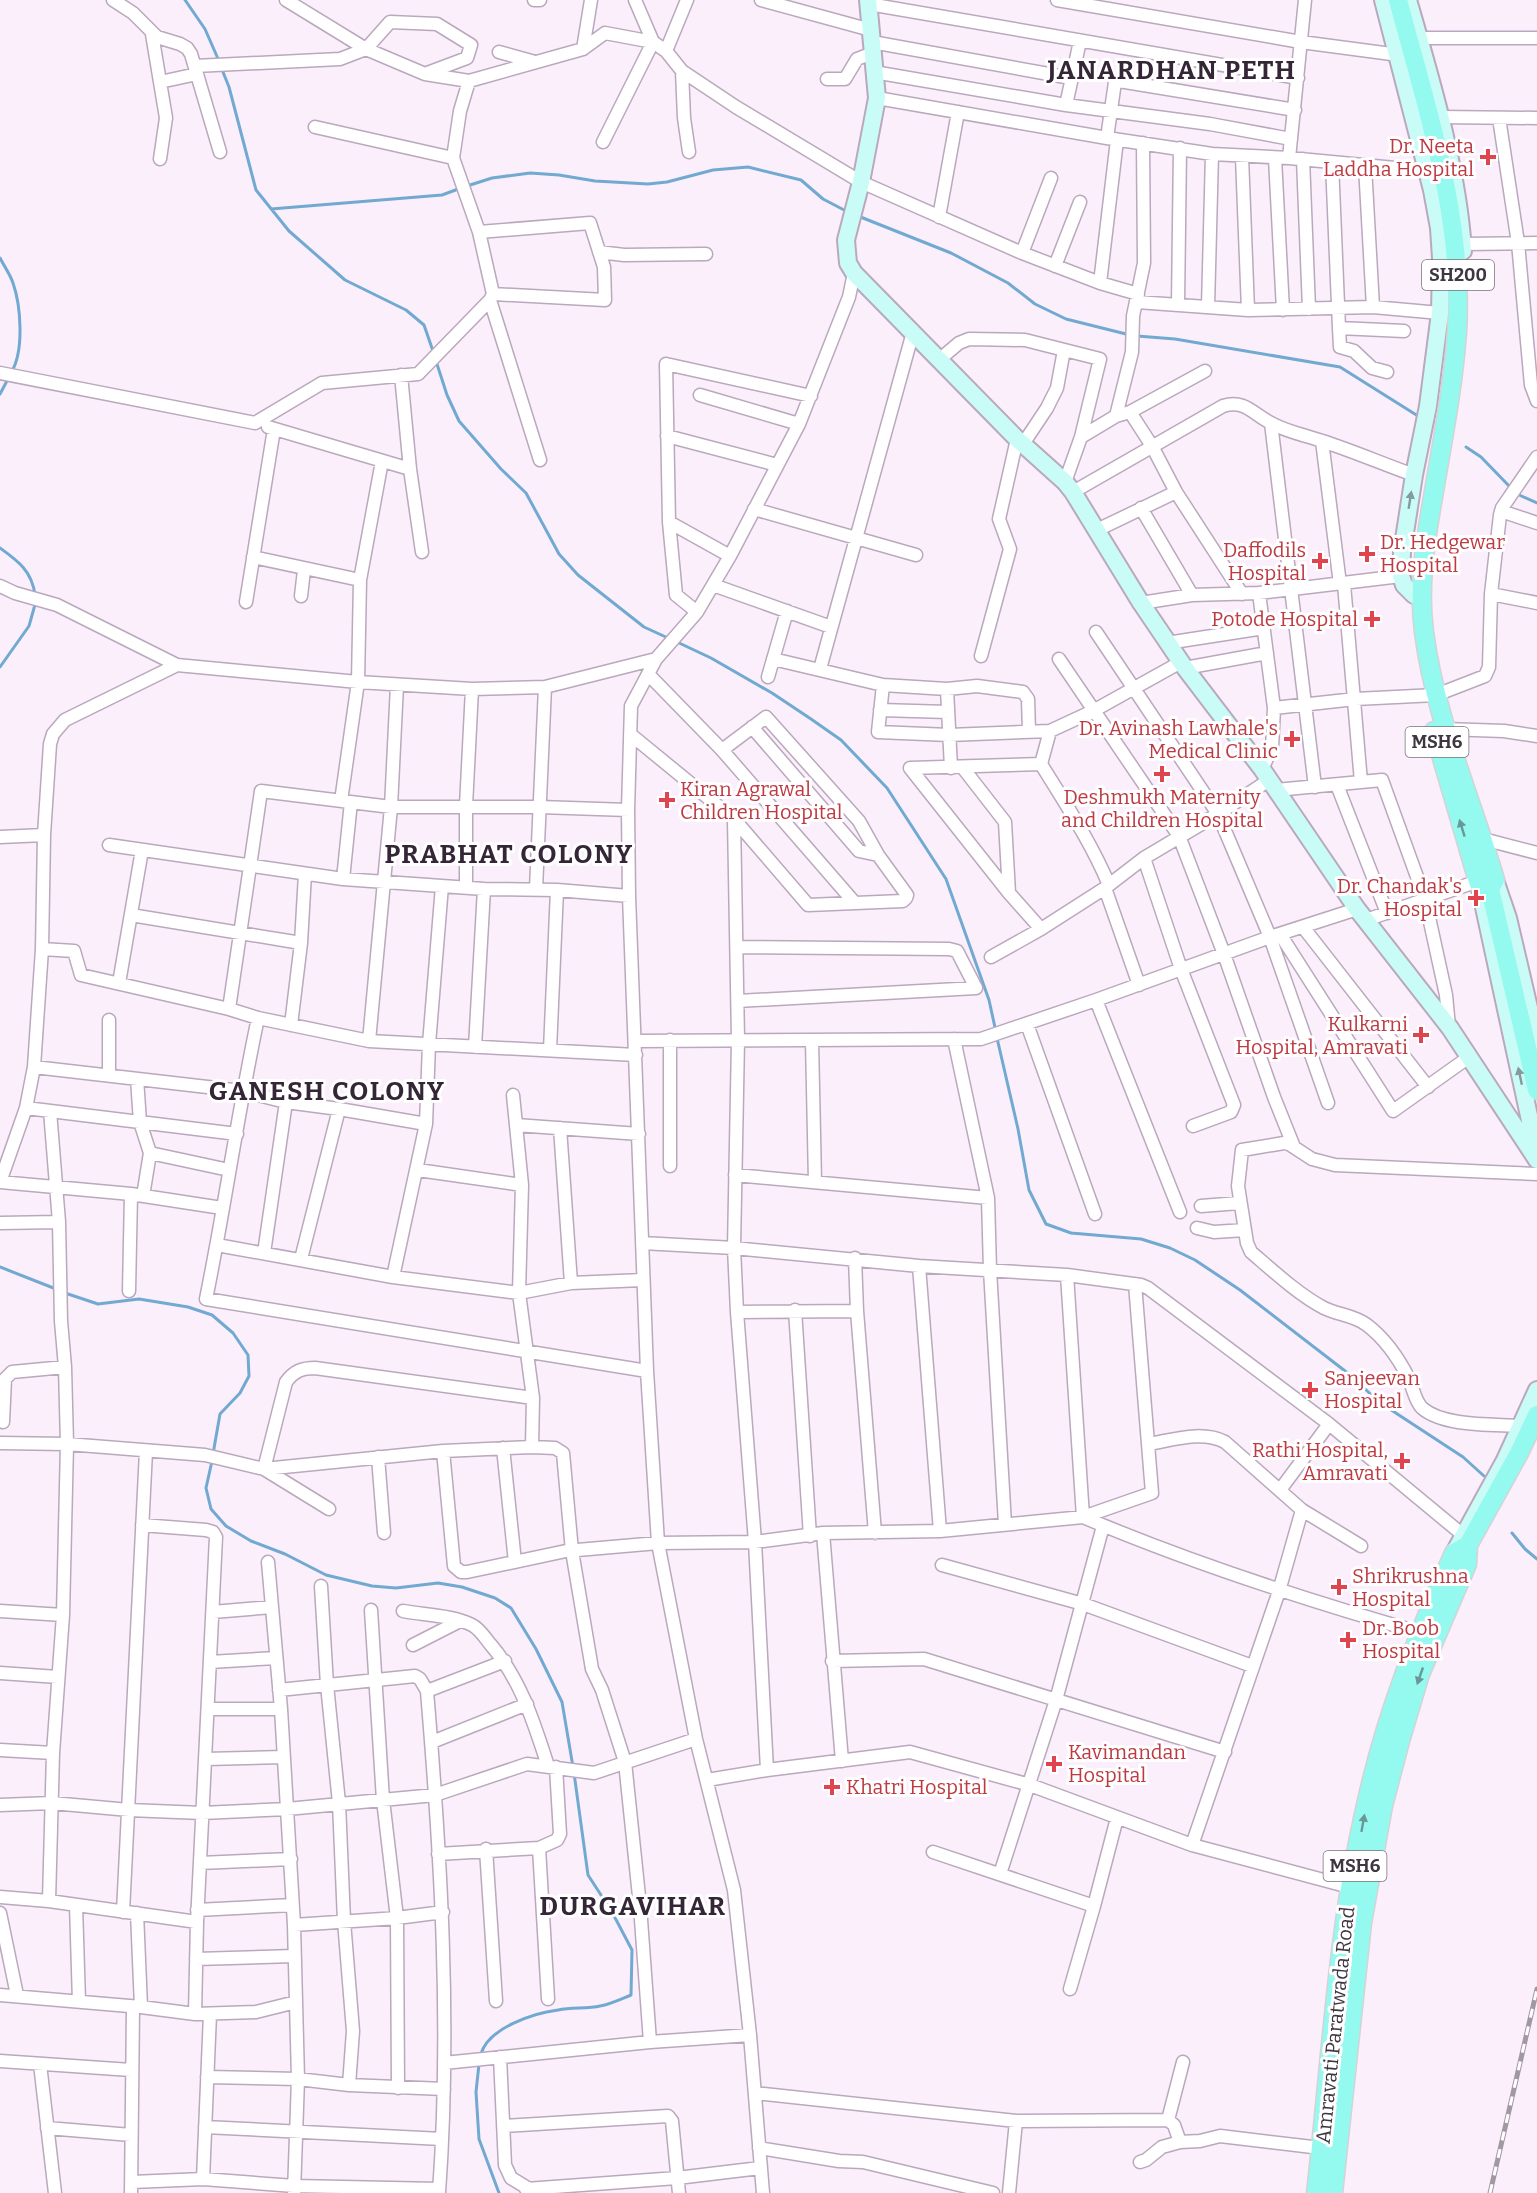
<svg xmlns="http://www.w3.org/2000/svg" width="1537" height="2193" font-family="Bitter,serif">
<rect width="100%" height="100%" fill="#fbeffc"/>
<g fill="none" stroke-linecap="round" stroke-linejoin="round">
<path stroke="#71a9d1" stroke-width="3" d="M185,0L205,29L219,61
M221,67L229,87L256,190L289,231L345,280L406,310L424,325L434,354
M467,186L492,178L530,173L559,175L595,181L648,184L667,182L713,170L748,167L801,180L823,199L846,211
M271,209L442,195L461,188
M858,216L951,253L1008,283L1035,304L1066,319L1130,335
M0,258C4,266 10,274 13,283C21,306 24,350 12,371
M1137,336L1175,339L1340,367L1418,416
M436,361L447,395L459,421L501,469L526,493L559,554L578,575L644,627L668,638
M0,394L9,377
M1466,447L1481,457L1512,489
M1517,494L1537,503
M0,548C18,561 32,571 35,595
M677,642L711,658L772,693L811,719L841,740L887,788L946,879L989,1000L996,1032
M0,667L29,626L36,601
M997,1038L1018,1129L1029,1190L1046,1224L1071,1233L1141,1239L1170,1248L1195,1260L1240,1290L1349,1374L1379,1402L1463,1457L1484,1476
M0,1267L56,1289
M65,1293L98,1304L139,1299L188,1307L212,1315L233,1333L248,1355L249,1376L240,1393L220,1414L213,1454
M212,1461L206,1488L211,1509L226,1526L251,1541L285,1554L326,1575L372,1586L396,1588L438,1583L462,1587L495,1598L511,1608L536,1649L562,1702L573,1767
M1512,1533L1525,1549L1537,1559
M481,2054C488,2028 534,2013 558,2010C572,2007 587,2009 600,2006C611,2004 621,1999 631,1995L632,1950L612,1912L588,1875L574,1773
M479,2064L476,2092L479,2139L499,2193"/>
<defs>
<path id="street" d="M113,0L133,13L157,37L180,44L187,48L191,54L220,152
M286,0L366,49L425,74L469,81L583,49L591,0
M534,0H540
M635,0L653,42L666,51L682,71L736,107L861,182L1022,253L1100,283L1138,294
M761,0L871,30
M1057,0L1301,42L1399,55
M869,4L1298,78
M152,34L166,118L160,159
M1419,38H1537
M872,42L1071,78
M583,49L605,33L653,42L603,142
M666,51L687,0
M499,52L535,62
M195,66L340,59L366,49L390,22L437,24L471,45L467,58L427,73
M682,71L684,118L689,152
M874,72L1066,105L1210,124L1291,139
M827,79H845L857,59L873,53
M160,82L197,74
M877,98L1107,138L1212,154L1289,158L1427,171
M1066,105L1080,41
M1440,117L1537,118
M1499,118L1518,243L1531,385L1537,401
M1107,138L1115,82L1119,81L1295,110
M1242,157L1248,310
M453,158L460,111L469,81
M1275,158L1283,310
M1289,158L1305,0
M1303,159L1309,309
M1332,163L1339,328L1404,331
M1365,166L1373,307
M939,217L958,112
M479,232L590,223L604,267L605,300L493,294
M1463,244L1537,243
M599,252L624,255L706,254
M1022,253L1051,178
M1055,266L1080,202
M1100,283L1117,140
M490,300L540,460
M1137,302L1248,310L1373,307L1440,313
M1178,305L1180,148
M1208,307L1212,154
M1339,328L1340,347L1354,351L1372,368L1387,372
M940,359L959,343L969,339L1025,340L1100,359L1081,437L1065,482
M0,373L255,423L322,383L418,374L490,300L493,294L479,232L453,158L315,127
M401,375L410,469L422,552
M700,395L799,424
M1130,412L1152,446L1176,492L1242,594
M1116,416L1132,352L1133,316L1144,263L1143,143
M1271,423L1315,787
M268,427L410,469
M667,436L777,465
M1081,437L1116,416L1130,412L1205,371
M1322,441L1340,584
M1023,444L1047,408L1057,388L1064,350
M1073,492L1223,406C1246,399 1253,415 1273,424C1288,432 1305,435 1322,441C1353,451 1383,464 1414,475
M1141,508L1192,595
M754,509L916,555
M1501,511L1537,523
M669,522L730,556
M1097,530L1176,492
M253,557L360,580
M1344,584L1361,782
M713,585L831,627
M0,586L15,593L57,605L177,665
M1259,593L1274,708L1272,748L1262,769
M1491,594L1537,603
M301,596L304,570
M246,602L274,429
M1141,603L1192,595L1259,593L1401,576
M697,612L676,595L669,522L666,364L811,396
M1096,632L1218,814L1270,937L1328,1103
M1167,643L1264,628
M981,656L1010,549L999,519L1017,439
M773,659L883,685L947,689L977,686L1023,692L1028,699L1029,732
M1059,659L1179,836L1224,954L1274,1097L1294,1147
M1185,668L1267,653
M820,669L913,332
M648,674L722,750L854,902
M768,677L787,611
M883,685L878,732L949,735L1050,731L1093,711L1181,662
M947,689L951,768
M1274,708L1355,699L1436,695L1485,676L1489,667L1491,594L1500,515L1502,508L1537,457
M880,710L948,712
M752,727L859,851L878,855
M1445,729L1504,731L1537,736
M630,734L734,819L808,905L903,901L906,898L907,895L878,855L859,821L766,717L722,750
M1041,764C1065,803 1091,842 1109,885
M910,768L1009,893L1041,929
M910,768L1041,764L1050,731
M963,768L1005,822L1009,893
M1337,785L1387,913
M1276,790L1382,780L1425,899L1446,995L1449,1027
M734,819L738,1040L734,1248L737,1312L755,1542L767,1770
M0,837L44,835
M1483,839L1537,853
M109,845L343,879L484,889L557,890L629,896
M1144,858L1181,969L1234,1105L1231,1112L1193,1126
M343,879L351,802L341,801L358,682L360,580L382,461
M466,887V806L472,689
M1105,888L1139,985
M536,889L545,687
M131,915L301,943
M1366,920L1478,881
M1303,927L1428,1087
M1280,934L1393,1111L1469,1057
M737,947L949,949L957,951L976,988L738,1001
M42,949L74,951L81,975L229,1009L258,1018L369,1041L636,1055
M991,957L1041,929L1105,888L1144,858L1218,814L1269,780
M119,983L142,850
M1096,1000L1180,1212
M229,1009L261,791L391,807H540L628,810
M258,1018C238,1111 225,1206 206,1299L647,1371
M109,1020V1075
M1027,1024L1095,1214
M291,1025L301,943L305,874
M954,1039L988,1198L990,1270L1005,1524
M670,1040V1166
M369,1041L391,807L397,685
M636,1041L981,1039L1096,1000L1270,937L1357,909
M812,1041L815,1182
M475,1047L484,889
M550,1050L557,890
M34,1067L242,1091L286,1102L339,1109L426,1124
M137,1079L140,1122L150,1153L143,1196
M513,1095L522,1185L519,1293L533,1398L532,1447
M26,1108L237,1134
M516,1125L639,1134
M560,1128L571,1283
M150,1153L229,1170
M418,1170L522,1185
M735,1175L988,1198
M0,1182L26,1108L34,1067L42,949L44,835L50,744L53,734L65,720L177,665L358,682L472,689L545,687L656,659
M0,1182L131,1194L222,1208
M1201,1206L1239,1203
M0,1223L59,1222
M1197,1228L1214,1232L1245,1230
M642,1243L734,1248L919,1266L1067,1275L1141,1285L1148,1288L1329,1424L1463,1535
M217,1245L393,1277L519,1293L571,1283L643,1280
M264,1253L286,1102
M855,1258L857,1311L875,1533
M301,1259L339,1109
M919,1266L940,1531
M1067,1275L1083,1517C1194,1564 1309,1601 1425,1634
M393,1277L426,1124L429,1044L442,886
M129,1291L131,1194
M795,1310L810,1536
M737,1312L857,1311
M3,1422L5,1379L12,1372L65,1367
M1521,1426C1493,1424 1444,1427 1422,1408C1415,1401 1413,1388 1409,1379C1399,1359 1384,1338 1367,1325C1354,1315 1338,1315 1324,1308C1299,1295 1272,1270 1251,1252L1247,1243L1238,1186L1242,1150L1284,1143L1289,1144L1312,1159L1335,1165L1537,1174
M0,1443L67,1444L205,1455L264,1469L443,1451L532,1447L555,1448L563,1453L572,1551L592,1669L602,1690L625,1762L640,1906L650,2042
M1149,1444C1173,1440 1202,1430 1225,1442L1302,1510L1279,1591L1192,1845
M503,1448L515,1562
M443,1451L454,1566L461,1572H467L566,1551L658,1543L755,1542L823,1533L940,1531L1083,1517L1152,1493L1135,1284
M378,1457L384,1533
M1280,1490L1329,1424
M329,1509L264,1469L286,1382C294,1371 302,1368 315,1368L533,1398
M1302,1510L1361,1546
M142,1525L206,1530L213,1532L216,1537L197,1922L195,2014
M823,1533L842,1761
M268,1562L281,1709L294,1925L298,2079L294,2193
M942,1565L1083,1604L1252,1666
M321,1586L327,1685L339,1803L344,1921L353,2031L349,2085
M371,1610L383,1800L397,1918L398,2088
M0,1611L63,1615
M403,1611C424,1615 452,1615 472,1625C480,1629 485,1638 491,1645C521,1680 534,1723 548,1766
M213,1612L272,1607
M413,1645L460,1621
M832,1661L924,1659L1225,1752
M210,1662L276,1658
M0,1673L58,1677
M279,1690L415,1676L420,1679L427,1691C441,1858 451,2026 439,2193
M427,1691L505,1661
M208,1709H281
M432,1742L527,1704
M0,1750L53,1753
M206,1759L283,1757
M707,1780L767,1770L910,1752L1030,1785L1192,1845L1357,1889
M0,1805L52,1803L129,1810L202,1813L287,1809L435,1795L527,1764L594,1773L696,1739
M539,1848L548,1999
M486,1849L496,2001
M933,1852L1094,1906
M438,1854L539,1848L557,1840L560,1834L556,1767
M200,1863L291,1859
M1000,1874L1056,1700L1103,1526
M0,1897L49,1901L197,1922
M49,1901L53,1753L63,1615L67,1444L65,1367L61,1321L59,1222L50,1111
M76,1905L79,2002
M197,1910L292,1905
M123,1912L146,1451
M0,1913L17,1995
M137,1913L141,2007
M294,1925L397,1918L443,1912
M196,1959L294,1956
M1070,1989L1094,1906L1117,1818
M0,1995L141,2007L195,2014L256,2012L296,2002
M500,2057L505,2165L511,2178L534,2192
M0,2061L131,2070
M444,2063L650,2042L750,2035
M40,2064L55,2193
M207,2077L298,2079L349,2085L444,2089
M755,2093L1016,2121L1168,2120L1174,2125L1180,2142L1200,2141L1220,2136L1321,2148
M1168,2120L1183,2062
M503,2126L668,2116L672,2121L679,2193
M205,2127L442,2139
M47,2128L131,2135
M759,2148L839,2161L863,2162L993,2193
M1140,2162L1146,2160L1162,2147L1180,2142
M203,2179L210,2014
M132,2182L203,2179L294,2186L439,2189
M526,2189L677,2178L760,2168
M131,2193L133,2007
M763,2193L750,2035L734,1890L696,1739L658,1543L647,1371L629,896L628,810L631,706L656,659L697,612L730,556L799,424L849,297L854,273
M1009,2193L1016,2121"/>
<path id="secondary" d="M868,0L877,98L861,182L846,240L848,263L854,273L1017,439L1065,482L1073,492L1141,603L1185,668L1262,769L1357,909L1450,1028L1537,1160
M1383,0L1432,190L1439,228L1441,258L1440,313L1428,406L1414,475L1402,552L1401,576L1404,585L1414,595
M1408,0C1431,79 1458,170 1463,251
M1495,880L1508,918L1537,1042
M1479,884L1537,1153
M1454,1553L1505,1460L1537,1390"/>
<path id="primary" d="M1398,0C1427,110 1464,217 1457,332C1453,388 1442,443 1433,497C1425,542 1418,587 1424,632C1435,718 1471,797 1495,880L1490,889L1537,1090
M1434,731L1478,881L1479,884L1490,889
M1316,2193C1331,2063 1337,1929 1367,1801C1386,1715 1418,1634 1454,1553L1468,1545
M1333,2193L1362,1923L1383,1806L1400,1741L1420,1674L1467,1564L1468,1545L1519,1453L1537,1415"/>
</defs>
<use href="#street" stroke="#baa8bd" stroke-width="15"/>
<use href="#secondary" stroke="#baa8bd" stroke-width="20"/>
<use href="#primary" stroke="#d5d3d5" stroke-width="21"/>
<use href="#street" stroke="#fff" stroke-width="12"/>
<use href="#secondary" stroke="#cafcf7" stroke-width="16"/>
<use href="#primary" stroke="#94f9ef" stroke-width="18"/>
<defs>
<path id="rail" d="M1490,2193L1537,1989"/>
</defs>
<use href="#rail" stroke="#a298a3" stroke-width="5"/>
<use href="#rail" stroke="#fff" stroke-width="3" stroke-dasharray="9" stroke-linecap="butt"/>
</g>
<defs><path id="oneway-solid" d="M-6-.8H1V-3.2L6.5 0L1 3.2V.8H-6Z" transform="scale(1.5)"/></defs>
<g fill="#849a9c">
<use href="#oneway-solid" transform="translate(1410 500) rotate(-81)"/>
<use href="#oneway-solid" transform="translate(1520 1076) rotate(-102)"/>
</g>
<g fill="#6a9898">
<use href="#oneway-solid" transform="translate(1462 828) rotate(-107)"/>
<use href="#oneway-solid" transform="translate(1420 1676) rotate(109)"/>
<use href="#oneway-solid" transform="translate(1363 1823) rotate(-80)"/>
</g>
<g fill="#e0444e" stroke="#fff" stroke-width="2">
<path d="M1485 148h6v6h6v6h-6v6h-6v-6h-6v-6h6z"/>
<path d="M1364 545h6v6h6v6h-6v6h-6v-6h-6v-6h6z"/>
<path d="M1317 552h6v6h6v6h-6v6h-6v-6h-6v-6h6z"/>
<path d="M1369 610h6v6h6v6h-6v6h-6v-6h-6v-6h6z"/>
<path d="M1289 730h6v6h6v6h-6v6h-6v-6h-6v-6h6z"/>
<path d="M1159 765h6v6h6v6h-6v6h-6v-6h-6v-6h6z"/>
<path d="M664 791h6v6h6v6h-6v6h-6v-6h-6v-6h6z"/>
<path d="M1473 889h6v6h6v6h-6v6h-6v-6h-6v-6h6z"/>
<path d="M1418 1026h6v6h6v6h-6v6h-6v-6h-6v-6h6z"/>
<path d="M1307 1381h6v6h6v6h-6v6h-6v-6h-6v-6h6z"/>
<path d="M1399 1452h6v6h6v6h-6v6h-6v-6h-6v-6h6z"/>
<path d="M1336 1578h6v6h6v6h-6v6h-6v-6h-6v-6h6z"/>
<path d="M1345 1631h6v6h6v6h-6v6h-6v-6h-6v-6h6z"/>
<path d="M1051 1755h6v6h6v6h-6v6h-6v-6h-6v-6h6z"/>
<path d="M829 1778h6v6h6v6h-6v6h-6v-6h-6v-6h6z"/>
</g>
<g text-anchor="middle" dominant-baseline="central" stroke-width="6" stroke-linejoin="round" paint-order="stroke">
<g fill="#fff" stroke="#797379" stroke-width="1.5">
<rect x="1422" y="260" width="72" height="30" rx="4.5"/>
<rect x="1405.5" y="727" width="63" height="30" rx="4.5"/>
<rect x="1323.5" y="1851" width="63" height="30" rx="4.5"/>
</g>
<g font-size="18" font-weight="bold" fill="#3f3740">
<text x="1458" y="275">SH200</text>
<text x="1437" y="742">MSH6</text>
<text x="1355" y="1866">MSH6</text>
</g>
<g font-size="20" fill="#be3a42" stroke="#fff" text-anchor="end">
<text x="1474" y="146">Dr. Neeta<tspan x="1474" dy="23">Laddha Hospital</tspan></text>
<text x="1380" y="542" text-anchor="start">Dr. Hedgewar<tspan x="1380" dy="23">Hospital</tspan></text>
<text x="1306" y="550">Daffodils<tspan x="1306" dy="23">Hospital</tspan></text>
<text x="1358" y="619">Potode Hospital</text>
<text x="1278" y="728">Dr. Avinash Lawhale's<tspan x="1278" dy="23">Medical Clinic</tspan></text>
<text x="680" y="789" text-anchor="start">Kiran Agrawal<tspan x="680" dy="23">Children Hospital</tspan></text>
<text x="1162" y="797" text-anchor="middle">Deshmukh Maternity<tspan x="1162" dy="23">and Children Hospital</tspan></text>
<text x="1462" y="886">Dr. Chandak's<tspan x="1462" dy="23">Hospital</tspan></text>
<text x="1408" y="1024">Kulkarni<tspan x="1408" dy="23">Hospital, Amravati</tspan></text>
<text x="1324" y="1378" text-anchor="start">Sanjeevan<tspan x="1324" dy="23">Hospital</tspan></text>
<text x="1388" y="1450">Rathi Hospital,<tspan x="1388" dy="23">Amravati</tspan></text>
<text x="1352" y="1576" text-anchor="start">Shrikrushna<tspan x="1352" dy="23">Hospital</tspan></text>
<text x="1362" y="1628" text-anchor="start">Dr. Boob<tspan x="1362" dy="23">Hospital</tspan></text>
<text x="1068" y="1752" text-anchor="start">Kavimandan<tspan x="1068" dy="23">Hospital</tspan></text>
<text x="846" y="1787" text-anchor="start">Khatri Hospital</text>
</g>
<g font-size="20" fill="#3f3740" stroke="#fff">
<text transform="translate(1335 2025) rotate(-84)">Amravati Paratwada Road</text>
</g>
<g font-size="26" font-weight="bold" letter-spacing="1.5" fill="#352637" stroke="#fff">
<text x="1172" y="70">JANARDHAN PETH</text>
<text x="509" y="854">PRABHAT COLONY</text>
<text x="327" y="1091">GANESH COLONY</text>
<text x="633" y="1906">DURGAVIHAR</text>
</g>
</g>
</svg>
